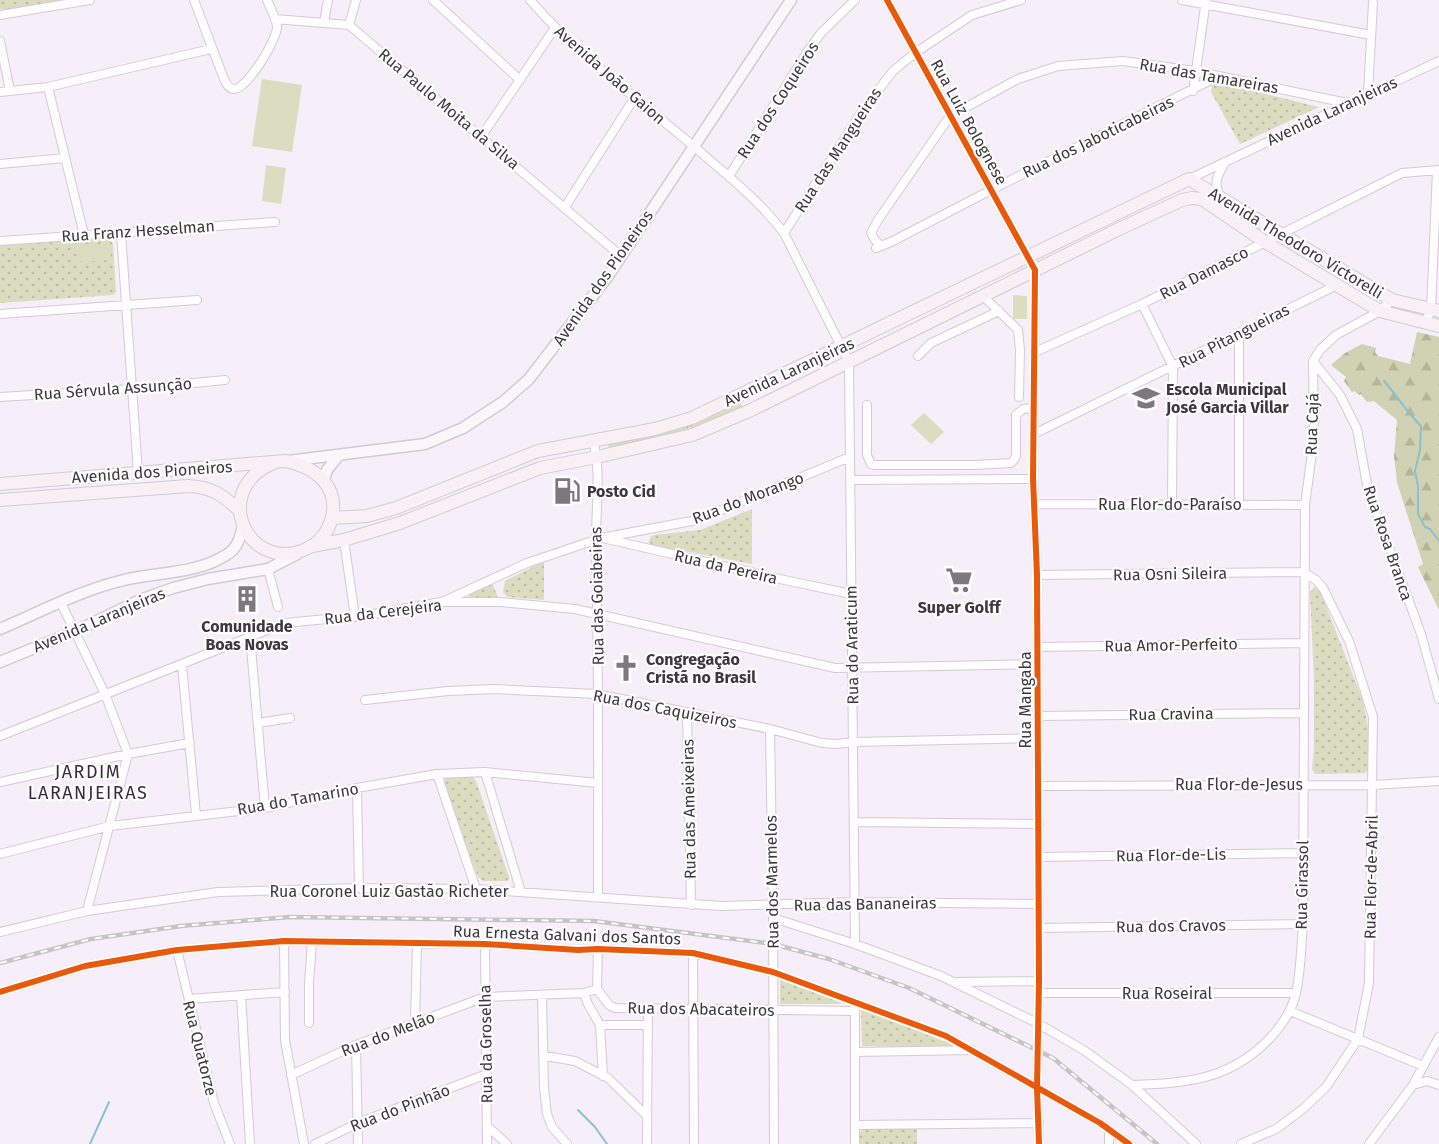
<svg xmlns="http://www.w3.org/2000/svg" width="1439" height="1144" font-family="'Fira Sans',sans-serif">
<defs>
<pattern id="grass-tufts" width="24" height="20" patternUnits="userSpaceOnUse" patternTransform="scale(1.5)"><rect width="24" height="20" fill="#dcdcc1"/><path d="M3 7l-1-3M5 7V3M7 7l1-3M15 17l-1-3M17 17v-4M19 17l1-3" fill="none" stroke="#bebda7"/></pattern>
<pattern id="forest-firs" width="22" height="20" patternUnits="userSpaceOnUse" patternTransform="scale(1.5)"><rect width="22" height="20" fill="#d1d2b3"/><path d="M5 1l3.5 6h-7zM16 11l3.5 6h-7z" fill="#b4b59b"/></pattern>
<pattern id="park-dots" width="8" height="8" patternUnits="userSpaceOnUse" patternTransform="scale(1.5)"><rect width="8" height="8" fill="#dcdcc1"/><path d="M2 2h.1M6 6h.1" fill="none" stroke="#bebda7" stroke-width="1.8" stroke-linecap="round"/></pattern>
</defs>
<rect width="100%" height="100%" fill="#f6eef8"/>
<path fill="url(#grass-tufts)" d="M739,401L743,407C700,426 656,441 609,447L605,442Z"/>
<path fill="url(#forest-firs)" d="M1417,332L1439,337V610L1418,567L1423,564L1397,482L1394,456L1397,420L1374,401L1367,402L1361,394L1359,395L1354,391L1352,392L1344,381L1346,377L1331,365L1345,353L1362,344L1376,348L1375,352L1378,356L1410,364Z"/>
<path fill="url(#park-dots)" d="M0,0H62L5,10L0,9Z
M1213,81L1319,107L1240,144L1211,92Z
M101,237L110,240L113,244L116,292L113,295L0,303V244Z
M752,509V564L652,545L649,542L651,536L654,535L700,530Z
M544,561V600L507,597L503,592L505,581Z
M492,583L498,597L469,599V593Z
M1314,587L1319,588L1363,701L1368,727L1369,770L1364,773L1315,774L1312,769L1314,747V679L1310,593Z
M448,776L473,777L476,781L509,877L508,881H483L478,877L442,784Z
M780,979L841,1000L842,1002L839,1004H780Z
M861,1008L958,1047L862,1046Z
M866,1127H917V1144H859V1133Z"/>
<path fill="#dcdcc1" d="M262,79L302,85L292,152L252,146Z
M266,165L286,168L281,204L262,201Z
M110,245L111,260L77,262L76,247Z
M1013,295L1027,296V319H1013Z
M924,413L944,432L931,444L911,425Z"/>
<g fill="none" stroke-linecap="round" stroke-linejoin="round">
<path stroke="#87c3cf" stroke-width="2" d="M1384,381C1397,396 1407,412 1421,426L1420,450L1415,471L1418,486V514L1425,527L1430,529L1439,541
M578,1110L595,1127L607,1144
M90,1144L109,1102"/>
<defs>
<path id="street" d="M194,0L224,79C226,83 228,88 233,89C246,91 278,39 277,26C276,17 270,8 267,0
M433,0L520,80
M530,0C581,59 646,105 705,156C733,180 762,204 784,233L849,362L855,944
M887,0L1035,270L1033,479L1037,575L1039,981L1037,1088L1039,1144
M1182,0L1371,35
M0,15L90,0
M275,19L349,25L621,256
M324,22L328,0
M349,25L356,0
M0,41L10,91
M48,87L84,235
M1193,91L1206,0
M0,92L48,87L211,49
M1368,93L1373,3
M481,137L554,29
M0,164L65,158
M729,176L808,51L821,33L855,0
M1189,179L1439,61
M1221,197C1212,183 1218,175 1225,162
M565,207L635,97
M121,233L138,472
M784,233L863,110L893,71L915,53L972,15L1021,0
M0,241L275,222
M881,246L875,240L871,233L878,220L950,116L1018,79L1058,66L1123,61L1195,71L1347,103
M876,248L891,242L991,190L1219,76
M983,296L1018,330L1020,350L1019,397
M1142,304L1173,367L1172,504
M0,314L197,300
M1425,323L1431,310L1437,170
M1035,352L1142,304L1402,173L1439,170
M918,356L931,343L999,311
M1313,361L1340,395L1357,429L1368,490L1421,634L1439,699
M0,397L132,389L225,380
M867,405V455L871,464L875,465H976L1011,463L1014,460L1016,455V415L1023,409L1034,408
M1034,434L1337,285
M593,440C602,475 595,513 596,549C599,664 598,780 598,896
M850,480L1033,479
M1034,504L1305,505
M1239,504V334
M607,539L789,581L851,594
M344,540L355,617
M268,569L278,607
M1037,575L1303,572
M442,602L527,563L601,538L697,520L850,457
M61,603L105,694L128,754L87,911
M250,636L265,808
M1038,647L1303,643
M182,665L196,815
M365,700L448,691L495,689L597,694L770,729L822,743L836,744L854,742L1038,738
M687,712L691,905
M1038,716L1303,713
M258,723L290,718
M770,729L773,918L774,1144
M0,736L285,623L368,615L441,602H500L575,609L835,668L1038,664
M485,772L521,892
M437,774L476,889
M0,782L128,754L190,743
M1039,786L1373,785L1439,781
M357,788L359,888
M854,822L1039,824
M0,854L110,826L265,808L357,788L437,774L485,772L598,783
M1039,857L1303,853
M773,918L855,944L941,976L1039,1024L1085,1051L1132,1085L1196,1144
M1039,928L1303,924
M0,932L87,911L218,892L359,888L476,889L721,906L855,902L1039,904
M284,941L285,1040L304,1144
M485,944L487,1144
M177,950L214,1103L230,1144
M693,953L694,1144
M956,982L1039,981
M597,989L598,949
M0,992L85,966L177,950L284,941L485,944L578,950L598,949L693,953L773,972L946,1036L1100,1123L1129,1144
M584,993L588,1004L600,1025H647
M1039,993H1296
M241,995L250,1144
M542,995L544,1088L547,1114L552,1127L567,1144
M189,999L285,992
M855,1006V1144
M1290,1011L1423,1066
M309,1023V983L312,942
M415,1023L417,943
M600,1025L603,1076
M356,1045L358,1144
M855,1052L972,1050
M545,1056L575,1061L608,1078L647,1116
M291,1075L356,1045L485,997L584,993L597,989L609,1005L615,1008L855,1011
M1132,1085C1188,1083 1231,1080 1271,1037C1283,1024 1292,1010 1296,993C1301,971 1301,947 1303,924L1305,505L1314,438L1313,361L1320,350L1336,335L1380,311L1392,300
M1413,1085L1427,1081L1439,1085
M856,1125L1039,1123
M487,1126L507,1144
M1109,1129V1144
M315,1144L358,1123L487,1074
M647,1144L648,1008
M1241,1144L1276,1129L1303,1109L1326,1087L1358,1039L1369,983L1373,717L1349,641L1323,588L1316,580L1303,572
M1369,1144L1413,1085L1439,1037"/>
<path id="secondary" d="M288,461L425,444L463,428L503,402L529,379L608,276L791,0
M324,480L327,470L339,455
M0,629C40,612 81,590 124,580C157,572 197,574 226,555C238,548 240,538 243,525
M0,662L76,631L140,600L173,588L208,579L268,569L297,554"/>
<path id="primary" d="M0,484L285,461C315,466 341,487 331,521C327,533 319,543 308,548C251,577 207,492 273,463
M0,500L188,486C212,487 221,494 239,510
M332,518L367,516L396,508L538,451L655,429L692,418L1189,179L1392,300L1439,311
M312,546L344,540L400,523L540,468L597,457L692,435L749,411L1119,229L1182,200L1192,198L1202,199L1265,242L1380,311L1439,326"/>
</defs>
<use href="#street" stroke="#d2cbd4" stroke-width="10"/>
<use href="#secondary" stroke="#d2cbd4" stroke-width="13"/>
<use href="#primary" stroke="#d1cdd3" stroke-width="14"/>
<use href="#street" stroke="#fefcfe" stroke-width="8"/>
<use href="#secondary" stroke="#faf6fa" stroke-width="10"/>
<use href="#primary" stroke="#f8f0f5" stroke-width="12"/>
<defs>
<path id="rail" d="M0,963L91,939L181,926L289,917L594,921L773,944L829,959L909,988L1053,1058L1157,1144"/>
</defs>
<use href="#rail" stroke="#c6c4c6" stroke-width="4.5"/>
<use href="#rail" stroke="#fdfdfd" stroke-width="2" stroke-dasharray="7" stroke-linecap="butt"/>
<defs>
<path id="cycleway" d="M887,0L1035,270L1033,479L1037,575L1039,981L1037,1088L1039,1144
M0,992L85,966L177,950L284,941L485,944L578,950L598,949L693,953L773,972L946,1036L1100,1123L1129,1144"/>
</defs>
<use href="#cycleway" stroke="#fdfdfd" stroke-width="10"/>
<use href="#cycleway" stroke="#e8590c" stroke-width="6"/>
</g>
<defs>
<symbol id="school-bare" viewBox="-9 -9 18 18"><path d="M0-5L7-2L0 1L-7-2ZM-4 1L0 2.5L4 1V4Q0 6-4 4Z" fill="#7e7780" stroke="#fdfdfd" stroke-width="2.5" paint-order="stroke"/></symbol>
<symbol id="fuel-bare" viewBox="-9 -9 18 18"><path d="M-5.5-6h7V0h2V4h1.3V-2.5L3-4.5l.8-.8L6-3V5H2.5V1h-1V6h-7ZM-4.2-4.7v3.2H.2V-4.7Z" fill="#7e7780" stroke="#fdfdfd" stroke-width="2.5" paint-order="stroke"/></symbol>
<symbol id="supermarket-bare" viewBox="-9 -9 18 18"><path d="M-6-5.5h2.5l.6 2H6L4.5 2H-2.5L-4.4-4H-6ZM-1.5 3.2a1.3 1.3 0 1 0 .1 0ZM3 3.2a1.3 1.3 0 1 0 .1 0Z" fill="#7e7780" stroke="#fdfdfd" stroke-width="2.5" paint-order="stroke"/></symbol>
<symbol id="building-bare" viewBox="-9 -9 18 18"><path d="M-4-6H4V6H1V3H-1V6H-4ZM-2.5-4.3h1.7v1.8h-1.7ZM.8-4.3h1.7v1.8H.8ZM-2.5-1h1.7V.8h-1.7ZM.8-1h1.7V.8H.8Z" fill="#7e7780" stroke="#fdfdfd" stroke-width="2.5" paint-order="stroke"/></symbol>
<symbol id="church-bare" viewBox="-9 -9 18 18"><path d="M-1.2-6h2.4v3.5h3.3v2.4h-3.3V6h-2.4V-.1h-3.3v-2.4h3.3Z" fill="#7e7780" stroke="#fdfdfd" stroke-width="2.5" paint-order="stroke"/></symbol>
</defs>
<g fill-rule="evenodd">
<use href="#school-bare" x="1127" y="379" width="38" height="38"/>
<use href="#fuel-bare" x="548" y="472" width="38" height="38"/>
<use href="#supermarket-bare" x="940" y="561" width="38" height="38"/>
<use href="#building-bare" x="228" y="580" width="38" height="38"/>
<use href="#church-bare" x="607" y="649" width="38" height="38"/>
</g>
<g text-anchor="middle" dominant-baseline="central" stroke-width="4.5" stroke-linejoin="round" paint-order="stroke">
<g font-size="16" fill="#3e3740" stroke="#fdfdfd">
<text transform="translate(610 75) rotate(41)">Avenida João Gaion</text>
<text transform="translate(1209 76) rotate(10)">Rua das Tamareiras</text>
<text transform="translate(778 100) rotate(-57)">Rua dos Coqueiros</text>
<text transform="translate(449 109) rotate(40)">Rua Paulo Moita da Silva</text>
<text transform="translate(1332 111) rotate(-25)">Avenida Laranjeiras</text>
<text transform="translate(969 122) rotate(61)">Rua Luiz Bolognese</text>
<text transform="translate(1098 137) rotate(-26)">Rua dos Jaboticabeiras</text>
<text transform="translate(838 150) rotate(-57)">Rua das Mangueiras</text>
<text transform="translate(138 231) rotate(-4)">Rua Franz Hesselman</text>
<text transform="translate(1296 243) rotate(31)">Avenida Theodoro Victorelli</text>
<text transform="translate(1204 273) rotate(-27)">Rua Damasco</text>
<text transform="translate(603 278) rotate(-55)">Avenida dos Pioneiros</text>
<text transform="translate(1234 336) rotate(-27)">Rua Pitangueiras</text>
<text transform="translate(789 372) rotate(-25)">Avenida Laranjeiras</text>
<text transform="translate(113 389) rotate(-4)">Rua Sérvula Assunção</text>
<text transform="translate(1312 424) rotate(-88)">Rua Cajá</text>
<text transform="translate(152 472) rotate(-4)">Avenida dos Pioneiros</text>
<text transform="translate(748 498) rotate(-21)">Rua do Morango</text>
<text x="1170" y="504">Rua Flor-do-Paraíso</text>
<text transform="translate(1388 543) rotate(71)">Rua Rosa Branca</text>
<text transform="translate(726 567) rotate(13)">Rua da Pereira</text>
<text transform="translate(1170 574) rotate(-1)">Rua Osni Sileira</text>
<text transform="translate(597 596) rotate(-91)">Rua das Goiabeiras</text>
<text transform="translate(383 612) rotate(-7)">Rua da Cerejeira</text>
<text transform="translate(99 620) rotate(-23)">Avenida Laranjeiras</text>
<text transform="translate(852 645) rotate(-91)">Rua do Araticum</text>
<text transform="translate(1171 645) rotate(-1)">Rua Amor-Perfeito</text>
<text transform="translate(1025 700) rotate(-90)">Rua Mangaba</text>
<text transform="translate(665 709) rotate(11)">Rua dos Caquizeiros</text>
<text transform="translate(1171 714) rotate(-1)">Rua Cravina</text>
<text x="1239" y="784">Rua Flor-de-Jesus</text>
<text transform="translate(298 799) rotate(-10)">Rua do Tamarino</text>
<text transform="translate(689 809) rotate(-91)">Rua das Ameixeiras</text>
<text transform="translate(1171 855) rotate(-1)">Rua Flor-de-Lis</text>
<text transform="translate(1371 877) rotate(-89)">Rua Flor-de-Abril</text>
<text transform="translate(772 882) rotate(-91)">Rua dos Marmelos</text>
<text transform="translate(1302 885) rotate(-89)">Rua Girassol</text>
<text x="389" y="891">Rua Coronel Luiz Gastão Richeter</text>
<text transform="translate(865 904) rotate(-1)">Rua das Bananeiras</text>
<text transform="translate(1171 926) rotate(-1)">Rua dos Cravos</text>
<text transform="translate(567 935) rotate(2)">Rua Ernesta Galvani dos Santos</text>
<text x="1167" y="993">Rua Roseiral</text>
<text transform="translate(701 1009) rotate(1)">Rua dos Abacateiros</text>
<text transform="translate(388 1034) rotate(-21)">Rua do Melão</text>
<text transform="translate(486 1044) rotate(-91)">Rua da Groselha</text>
<text transform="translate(200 1048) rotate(76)">Rua Quatorze</text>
<text transform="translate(400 1108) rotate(-21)">Rua do Pinhão</text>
</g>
<g font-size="16" font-weight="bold" fill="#3e3740" stroke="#fdfdfd" text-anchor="start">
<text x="1166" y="389">Escola Municipal<tspan x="1166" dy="18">José Garcia Villar</tspan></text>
<text x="587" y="491">Posto Cid</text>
<text x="959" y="607" text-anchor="middle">Super Golff</text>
<text x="247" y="626" text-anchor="middle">Comunidade<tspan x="247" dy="18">Boas Novas</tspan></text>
<text x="646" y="659">Congregação<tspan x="646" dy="18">Cristã no Brasil</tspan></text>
</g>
<g font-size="18" letter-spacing="1.5" fill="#3a2c3e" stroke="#fdfdfd">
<text x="88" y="772">JARDIM<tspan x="88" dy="21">LARANJEIRAS</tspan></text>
</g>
</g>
</svg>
